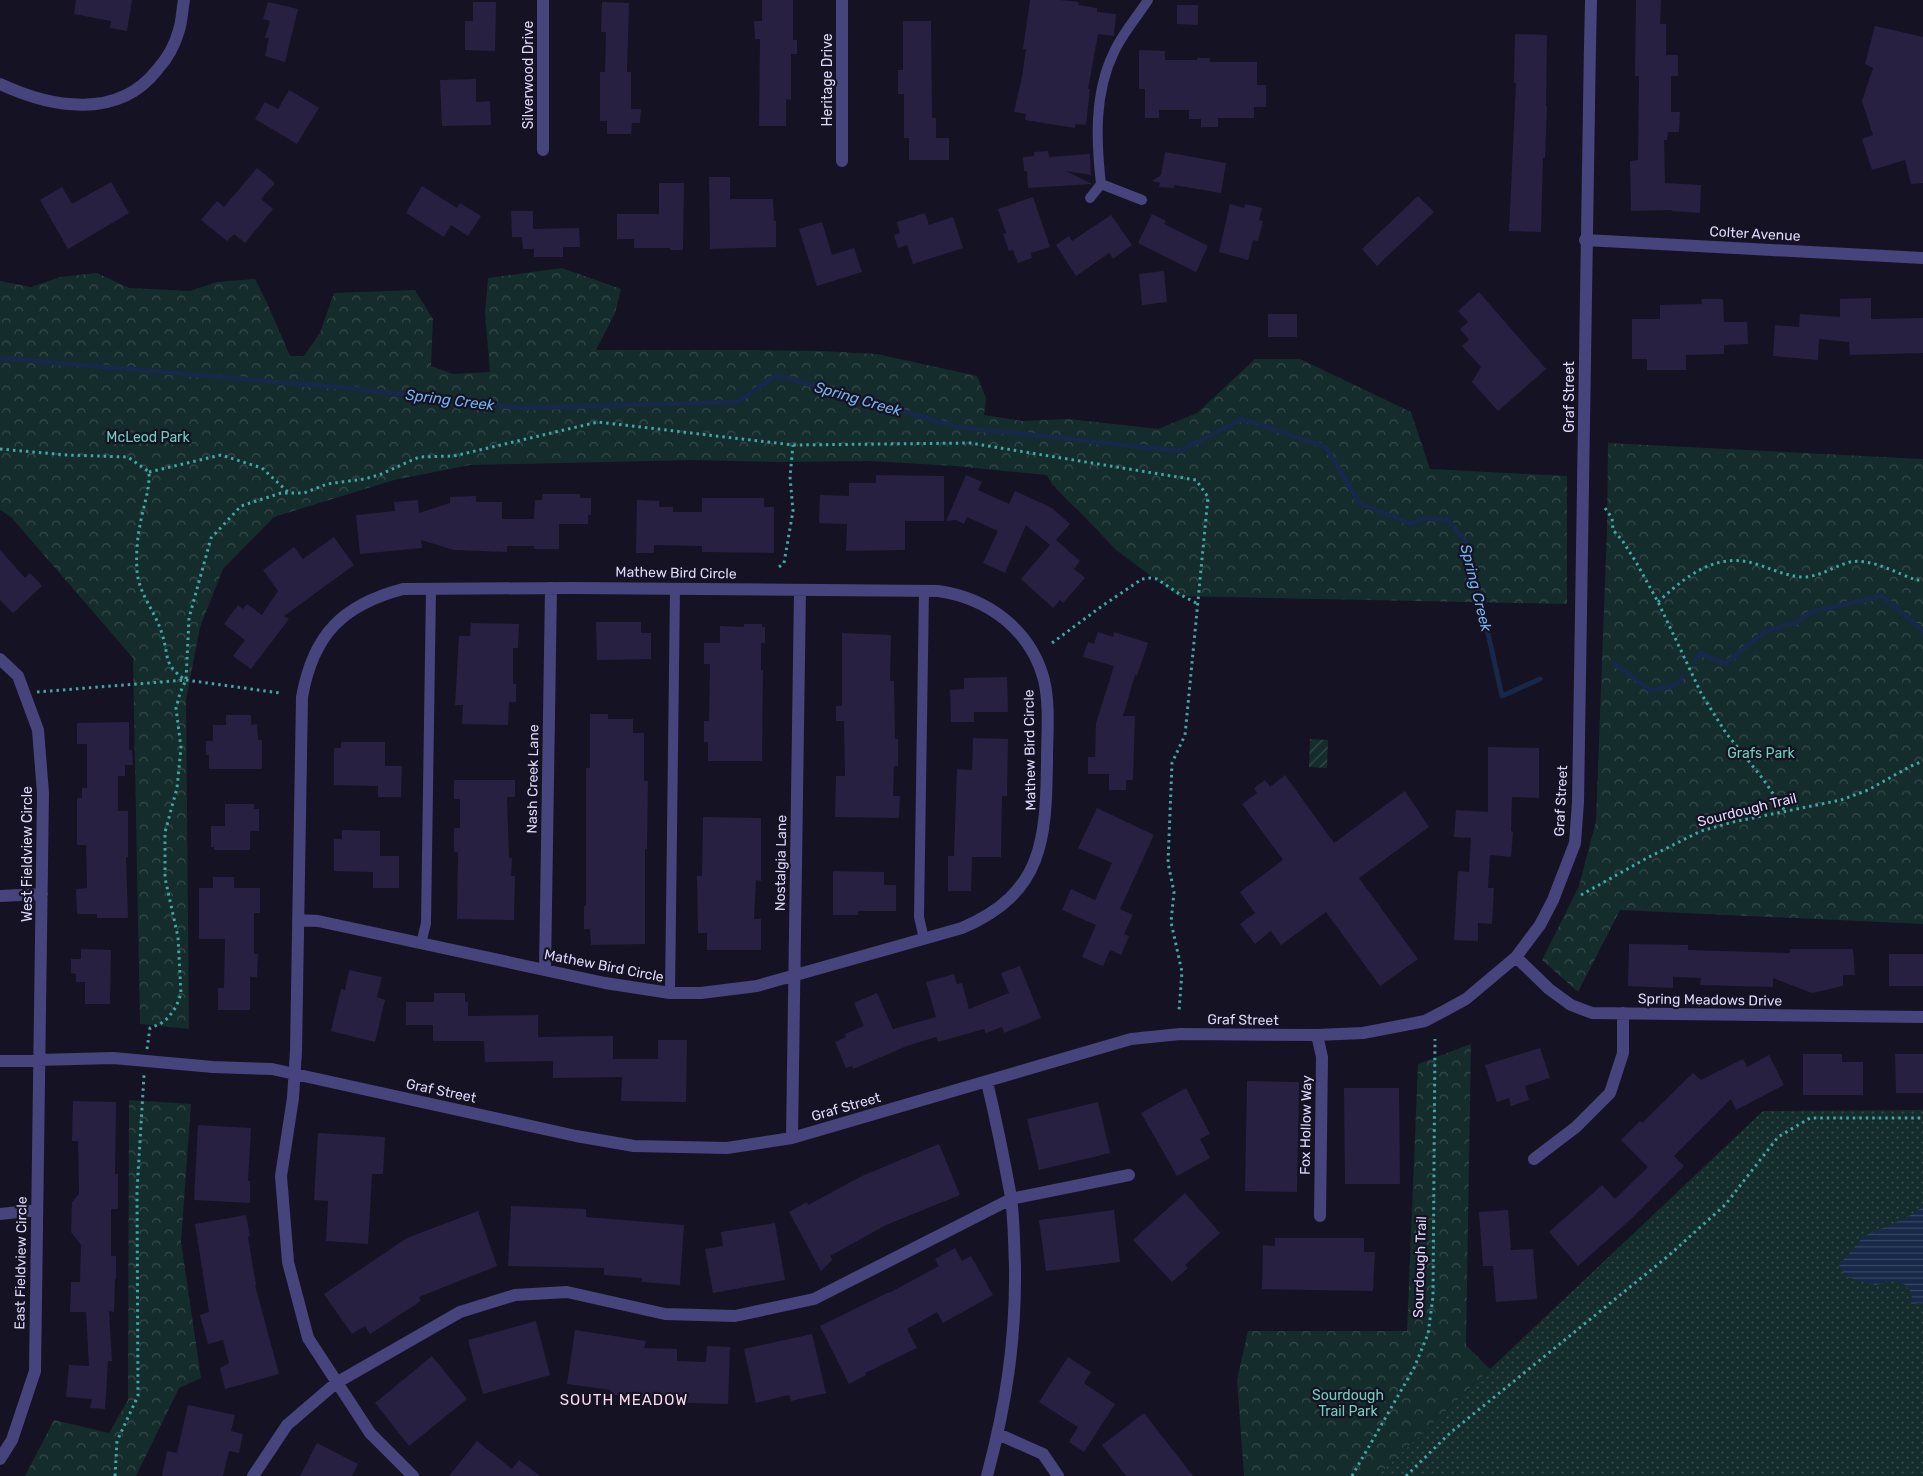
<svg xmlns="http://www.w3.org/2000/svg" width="1923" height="1476" font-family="Rubik,sans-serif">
<defs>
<pattern id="grass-dots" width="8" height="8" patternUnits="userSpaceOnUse" patternTransform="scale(1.25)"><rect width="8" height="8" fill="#152c2c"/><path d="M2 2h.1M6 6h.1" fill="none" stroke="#374a4c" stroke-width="1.8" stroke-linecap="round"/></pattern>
<pattern id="park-crowns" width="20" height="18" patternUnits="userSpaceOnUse" patternTransform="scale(1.25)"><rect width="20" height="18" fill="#152c2c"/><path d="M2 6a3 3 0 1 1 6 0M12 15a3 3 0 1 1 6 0" fill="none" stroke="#374a4c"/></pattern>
<pattern id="garden-furrows" width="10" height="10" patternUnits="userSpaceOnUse" patternTransform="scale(1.25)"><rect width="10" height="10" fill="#152c2c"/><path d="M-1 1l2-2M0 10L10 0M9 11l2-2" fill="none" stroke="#374a4c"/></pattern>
<pattern id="water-rules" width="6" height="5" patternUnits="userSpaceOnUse" patternTransform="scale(1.25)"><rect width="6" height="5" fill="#172848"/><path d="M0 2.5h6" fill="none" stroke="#384763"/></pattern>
</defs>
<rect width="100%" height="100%" fill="#151223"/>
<path fill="url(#grass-dots)" d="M1923,1110V1476H1377L1763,1111Z"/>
<path fill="url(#park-crowns)" d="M562,268L621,289L615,313L596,350H743L821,351L877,354L977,376L986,398L984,415L1022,421L1069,419L1158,429L1197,413L1255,359H1300L1411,412L1430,469L1567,476V604L1178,596L1116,550L1081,513L1068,501L1052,484L1047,475L955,466L871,461L778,462L694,460L470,465L394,480L274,517L223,569L200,627L186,700L189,1029L140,1024L133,658L11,517L0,510V281L31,287L60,277L97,273L129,288L190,291L217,282L255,279L268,305L290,356H304L320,333L334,293L415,290L433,319L431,366L453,374L490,372L485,313L488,278Z
M1608,443L1923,459V924L1620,910L1578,992L1542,960L1579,886L1596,821L1607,530Z
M1471,1044L1466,1345L1490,1369L1377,1476H1244L1237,1380L1248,1331H1407L1418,1064Z
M129,1100L191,1104L181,1242L201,1378L179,1388L136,1476H25L54,1420L109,1433L128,1400Z"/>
<path fill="url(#garden-furrows)" d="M1310,739L1328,740L1327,768L1309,767Z"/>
<path fill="url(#water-rules)" d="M1923,1207V1303L1911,1304L1912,1293L1905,1285L1896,1280L1876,1285L1847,1277L1839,1265L1864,1236L1906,1218Z"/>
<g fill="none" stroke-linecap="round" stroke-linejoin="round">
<path stroke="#172848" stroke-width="5" d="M0,358L348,388L522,408L737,402L777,375L957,427L1180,451L1242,419L1326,447L1359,503L1411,524L1423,518L1448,520L1468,544L1502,696L1540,679
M1694,662L1700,653L1725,664L1764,632L1797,622L1811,612L1882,596L1923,631
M1615,664L1651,691L1676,685L1683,676"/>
</g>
<path fill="#282041" d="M76,0H132L127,31L110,28L111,21L74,14Z
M762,0H793V40H797V54H791V100L786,99V126H759L760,39H755L754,21H762Z
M1030,0H1060L1079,2L1078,5L1097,8V12L1116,14L1114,36L1098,34L1088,89H1090L1086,125L1076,124L1075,128L1025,120L1026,114L1014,112L1022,77L1026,49H1023Z
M1636,0H1661L1660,24H1666V55H1678V76H1671V112H1680L1679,132H1668L1667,140H1664L1665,183L1701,185L1700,213L1672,211V210L1631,211L1630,161L1638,160L1639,76H1635Z
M268,2L298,9L285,62L265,56L269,38H265L270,21L263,19Z
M473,2H496L495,51L465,50V21H473Z
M602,2L629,3L627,72H631V109H641L640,123H632L631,134H607V121H600V72H605L606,32H601Z
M1177,5H1198V25L1177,24Z
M903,21H931L932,118H936V138H949V160H909V138H904V94H898V70H903Z
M1875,26L1923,37V183L1911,184L1905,160L1872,170L1862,139L1873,135L1862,101L1873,68L1865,64Z
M1515,34L1547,35L1546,106H1547L1545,158H1543L1541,232L1509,231L1516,83H1514Z
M1139,50L1165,51V60H1197V58H1210V62H1257V85H1266V107H1254V118H1218V127H1201V119H1189V110H1159V118H1145V89H1139Z
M476,79V102L490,101L491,125L442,126L440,80Z
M289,90L319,108L297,144L255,119L265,102L278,109Z
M1048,151L1049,157L1090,154L1091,175L1066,171L1092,184L1028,188L1027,171H1024L1023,157L1034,156V152Z
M1165,152L1226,163L1221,193L1174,185V188L1159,187L1160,183L1152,181L1161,175Z
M257,168L275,183L261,199L273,209L245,243L234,234L227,241L201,220L217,201L224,207Z
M709,177H730V199H773L774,221H776V247L710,249Z
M111,182L129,213L68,249L40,200L62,187L72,204Z
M659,183H684L683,250H670V248H634V239H617V214H659Z
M422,186L457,208L460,203L481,216L468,236L451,225L444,237L406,213Z
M1418,196L1434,212L1377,266L1362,249Z
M1033,197L1050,247L1031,253L1032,258L1018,263L1013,250L1009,251L1003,234L1006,233L998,209Z
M1230,204L1244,208L1245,204L1262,208L1259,220L1263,221L1258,241L1253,240L1248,260L1219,252Z
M511,211H533V229L579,228L580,247H563V257H534V249H523L522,237H512Z
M925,213L929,225L953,217L963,248L913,264L907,245L898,248L894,235L900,233L897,222Z
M1152,214L1166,221L1164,224L1208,246L1196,272L1138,243Z
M1111,215L1132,245L1113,259L1109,253L1076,276L1056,245L1069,236L1072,241Z
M822,222L832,255L854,248L862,272L817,286L799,229Z
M1164,271L1167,302L1142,305L1139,274Z
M1479,292L1546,369L1498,411L1472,382L1481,367L1462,346L1469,340L1460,329L1468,322L1458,311Z
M1871,298V319L1923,318V353L1850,355L1849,342L1819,339L1818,360L1773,356L1775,325L1799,327L1800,314L1840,317V299Z
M1701,299H1723L1724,322H1747L1748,344L1724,345V354L1686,355V370H1647V359H1632V319H1660V305L1702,304Z
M1268,314H1297V337H1268Z
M876,475L944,476V521H905V550L846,551L847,524L819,523L820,495L849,496V483H876Z
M966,475L982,482L978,490L1009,504L1015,491L1052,508L1070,524L1056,540L1080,561L1074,569L1085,578L1063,603L1060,600L1053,608L1021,579L1050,545L1026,525L1005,573L983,563L998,531L967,517L964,524L956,520L946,521Z
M543,494H580V498H591V515H588V524H559V549H534V546H507V552L454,550L421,540L422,548L360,554L356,515L395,511L394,502L418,500L419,513L450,503V497L476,496V502H502V519H534L535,500H542Z
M702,498H764V507H774V553L702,552V546L654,545V553H636L637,500L659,501V507H673V512H702Z
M334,537L354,565L284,616L289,619L251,669L233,656L245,640L224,624L238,605L243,609L247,604L262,615L278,591L263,570L294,547L303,559Z
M0,550L25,578L30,573L42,586L13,613L0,600Z
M596,622H641V633H651V659L597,660Z
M471,623L519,624L518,648H513V684H516V702H509L508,725L462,724L463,705H455L459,636H470Z
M744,624H762V627H765V643H761V670H763L762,761H708V742H704V721H709L710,664H704V643H720V626L744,627Z
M1098,632L1113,637L1114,632L1148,643L1137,676L1135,675L1123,716H1135L1133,780H1126V790H1109V774H1088V757H1095L1096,723L1114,666L1083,657L1088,642L1094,644Z
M842,633L891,635L890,681H894L895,739H898V766H894L893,796H900L899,818L835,817L836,776H845L844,721H836V706H842Z
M1007,677L1008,712H974V722H951L950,690L964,689V678Z
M590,714H608V719H633V733H644V781H648L647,849H645V944L591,945L590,929H584V906H586V768H590Z
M226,715H251V725L257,724L258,740H262V769H209V755H206V741H213V725H226Z
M129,722V750H132L133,765H125V776H118V811H128V857H126L128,918H97V914H77L76,889L87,888L86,845H77V798H82V788H87V744H77V723Z
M973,738L1008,739L1007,796H1002L1001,857H972L971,891H948V856H954L957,769L972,770Z
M341,742H385V766H402L401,797H378V786L334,785V748H341Z
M1488,747L1539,748V798L1512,797L1511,831L1513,832L1511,857L1490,855L1488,888H1494L1492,924L1478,923V941L1454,940L1458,871L1469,872L1471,838L1454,837L1456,810L1488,812Z
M1285,775L1334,843L1405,791L1429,827L1359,878L1418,959L1380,986L1326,912L1281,945L1271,931L1255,944L1240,924L1255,913L1240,892L1283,860L1242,804L1257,793L1254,788L1265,780L1270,787Z
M454,780H515V797H507L509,858H512L511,876H515L514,920L457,919L458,852H454V828H460V799H454Z
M225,804H254V809H259V831H250V850H214V847H211V826H225Z
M1097,808L1154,835L1120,909L1133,915L1124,934L1129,936L1121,955L1110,950L1103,966L1082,957L1096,925L1062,910L1071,889L1095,900L1112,863L1078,848Z
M703,817L761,818V881L756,880L754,919H761V950H707V933H698L697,876H702Z
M342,830L380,831V856H399V888H373V872L334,871V839H342Z
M833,871L884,872V885H896V911H858V915H833Z
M213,877H234V888H260V913H254V954H258L257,977H250V1010H218V988H224L225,939H199V888H213Z
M1629,944L1688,945V950L1790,953V949H1853L1855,975H1843V986L1812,993L1773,978V987L1700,985L1701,978L1673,977V988L1628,986Z
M81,949L111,950L110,1004H85V982H76V974L71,973V959H81Z
M1889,954H1923V986H1889Z
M1020,966L1041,1018L1004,1033L1002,1027L986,1033L984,1029L938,1042L936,1037L907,1046L853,1069L852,1066L846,1068L835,1042L846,1037L845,1034L864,1026L854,1003L877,993L893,1029L936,1017L926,982L954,974L957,984L962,983L969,1009L1009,993L1001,973Z
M349,970L382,977L377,997L385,1000L375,1042L331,1031L341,989L345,990Z
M434,993H465V1002H468V1016L538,1015V1037L613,1036V1059H658V1040H687L686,1102L621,1101L622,1077L553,1078V1061L485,1062L484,1041H433V1025H406V1002H434Z
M1540,1048L1550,1078L1525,1086L1529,1100L1511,1106L1509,1098L1497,1102L1485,1065Z
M1803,1054H1842V1062H1863V1095H1803Z
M1895,1054H1923V1093H1896Z
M1769,1055L1784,1085L1736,1110L1731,1099L1674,1156L1684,1166L1630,1220L1578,1266L1549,1232L1602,1185L1615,1199L1648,1167L1621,1140L1640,1121L1642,1123L1693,1073L1701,1080L1743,1059L1747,1067Z
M1247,1081L1299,1082L1297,1192L1245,1191Z
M1186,1088L1210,1134L1200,1139L1210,1158L1177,1176L1141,1113Z
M1344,1088H1399L1400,1184H1345Z
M73,1101L116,1102L115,1174H118V1209H111V1256H116V1279H115L114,1312L109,1311L112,1361H108L105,1409L90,1408L92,1399L66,1397L69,1365L89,1366L86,1312H70L71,1282H80L81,1245L71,1232L72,1202L79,1194L78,1141H72Z
M1098,1102L1110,1153L1039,1170L1027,1119Z
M198,1125L251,1128L248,1181H250V1203L194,1200Z
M318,1133L385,1137L383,1174H372L368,1244L326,1241L328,1201L314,1200Z
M939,1144L960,1195L886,1225L830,1256L832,1260L821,1271L789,1212L807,1202L808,1205L862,1176Z
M1185,1193L1220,1233L1185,1265L1188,1268L1172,1282L1133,1240Z
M511,1206L586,1209V1217L684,1225L680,1285L642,1282V1278L604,1275V1268L508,1266Z
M1114,1210L1120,1262L1046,1271L1039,1220Z
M1508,1210L1511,1250L1533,1249L1537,1299L1496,1302L1493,1266H1483L1479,1212Z
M478,1211L497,1266L419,1297L421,1301L370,1334L365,1326L352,1334L324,1294L407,1238Z
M246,1215L250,1236L248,1237L256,1285H255L279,1374L225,1389L220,1368L229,1363L223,1340L208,1344L200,1315L209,1312L195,1224Z
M775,1223L785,1280L713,1293L705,1249L723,1246L721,1232Z
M1275,1238H1364V1252H1375L1373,1291L1262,1289L1263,1245L1275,1246Z
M955,1248L962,1261L971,1256L993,1295L943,1323L937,1312L907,1329L917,1348L865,1373L866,1375L849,1384L820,1326L889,1292V1293L939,1266L935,1259Z
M536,1321L550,1375L483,1394L468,1340Z
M575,1330L646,1341L644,1348L677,1349V1361L706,1362L707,1346L730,1347L728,1404L652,1402L610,1394L611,1390L567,1384Z
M812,1334L826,1393L791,1401L789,1395L756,1403L744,1349Z
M432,1356L467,1399L409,1446L375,1403Z
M1068,1357L1091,1372L1084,1383L1115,1404L1084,1452L1069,1442L1078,1427L1039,1402Z
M188,1405L235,1415L231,1431L243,1434L239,1453L229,1451L223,1476H162L167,1451L177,1453Z
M1144,1413L1193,1476H1126L1102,1445Z
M477,1441L512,1469L519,1460L540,1476H449Z
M317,1443L358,1464L352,1476H300Z"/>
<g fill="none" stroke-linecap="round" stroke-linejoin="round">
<path stroke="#3fa7a5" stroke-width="3" stroke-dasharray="2.5 4" stroke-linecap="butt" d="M0,449L67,455L128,457L149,472C150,490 143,507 140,525C137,539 136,556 137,571C139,595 156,612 162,634C170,659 162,662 185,680
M149,472L221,455L262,468L288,492
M1605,508L1612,518L1613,530L1622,540L1636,562L1658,602L1702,695L1726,733L1763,779L1785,811
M779,567L784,563L793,511L790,477L793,445
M1658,602C1685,577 1716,551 1756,564C1772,569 1786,576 1803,577C1820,577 1834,566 1850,562C1871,558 1896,573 1916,580H1923
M1052,643L1102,606L1142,579L1150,578L1157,579L1181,595L1198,604
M37,692L186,680L280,693
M1581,895L1647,858L1701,831L1733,822L1841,800L1868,790L1911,766L1923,761
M147,1049L150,1028L160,1024L168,1018L176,1007L181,994L178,937L165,878V832L177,788L181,748L176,708L180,693L186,680L189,618L211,538L241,506L281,493H304L327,484L364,479L379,475L419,457L454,456L598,422L793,445L970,443L1196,480L1208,497L1186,725L1185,735L1172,763L1168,863L1174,892L1171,922L1182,972L1179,1011
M115,1476L117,1441L138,1396L137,1191L144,1075
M1352,1476L1414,1368L1428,1334L1433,1297L1435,1039
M1406,1476L1450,1433L1667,1257L1725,1205L1778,1137L1810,1118H1923"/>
<path stroke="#47437c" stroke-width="10" d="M1101,184L1142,200
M1090,198L1101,184C1096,140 1094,93 1114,52C1122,34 1137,17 1148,0
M924,939L919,917L924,590
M421,944L426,923L431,588
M670,993L675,588"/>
<path stroke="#47437c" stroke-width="12" d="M543,0V150
M842,0V161
M0,84C51,108 118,120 157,70C167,59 175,45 179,30C182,21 182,10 184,0
M1585,240L1923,258
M0,659L18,676L38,730L43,793L35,1371L12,1440L0,1459
M0,896L42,894
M298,920L318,921L605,983L670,993H701L757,986L962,928C1044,893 1046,839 1047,760C1047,734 1050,706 1044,680C1031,630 988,598 938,591L572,588L403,589C342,605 313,635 302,697L296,1051L293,1098L281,1176L288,1262L308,1338L370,1433L413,1476
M1516,957L1549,989L1571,1005L1592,1013L1923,1017
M545,970L551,588
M1317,1035L1322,1057L1320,1216
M0,1061L113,1058L213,1067L272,1069L576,1136L634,1146L727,1148L792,1138L1131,1039L1180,1034L1317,1035L1363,1033L1425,1021L1444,1011L1466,999L1516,957L1540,925L1553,900L1575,843L1578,802C1583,534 1585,267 1591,0
M792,1138L800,590
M1534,1159L1576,1127L1610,1093L1623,1053V1013
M0,1214L37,1210
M998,1434L1043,1454L1058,1476
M253,1476L287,1425L336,1383L460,1312L515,1295L567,1292L665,1314L735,1316L814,1299L1011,1199L1129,1175
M987,1476C1006,1405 1016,1340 1015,1266C1014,1243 1014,1220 1011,1197C1004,1159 996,1120 987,1082"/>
</g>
<g text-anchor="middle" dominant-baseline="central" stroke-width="4.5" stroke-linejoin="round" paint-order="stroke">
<g font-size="14" fill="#ded9fa" stroke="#151223">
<text transform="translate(528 75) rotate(-90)">Silverwood Drive</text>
<text transform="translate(827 80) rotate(-90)">Heritage Drive</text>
<text transform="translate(1755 234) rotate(3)">Colter Avenue</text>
<text transform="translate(1569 397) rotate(-90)">Graf Street</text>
<text transform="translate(676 573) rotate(1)">Mathew Bird Circle</text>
<text transform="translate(1030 750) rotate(-91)">Mathew Bird Circle</text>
<text transform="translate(533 779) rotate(-89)">Nash Creek Lane</text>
<text transform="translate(1561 801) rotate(-87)">Graf Street</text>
<text transform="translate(1747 810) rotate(-14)">Sourdough Trail</text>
<text transform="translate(27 854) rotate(-90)">West Fieldview Circle</text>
<text transform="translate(781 863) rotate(-89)">Nostalgia Lane</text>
<text transform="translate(604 966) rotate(11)">Mathew Bird Circle</text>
<text transform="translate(1710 1000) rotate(1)">Spring Meadows Drive</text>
<text transform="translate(1243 1020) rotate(1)">Graf Street</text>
<text transform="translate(441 1091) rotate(12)">Graf Street</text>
<text transform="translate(846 1107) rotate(-16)">Graf Street</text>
<text transform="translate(1306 1125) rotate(-89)">Fox Hollow Way</text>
<text transform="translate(21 1263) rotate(-89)">East Fieldview Circle</text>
<text transform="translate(1420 1267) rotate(-88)">Sourdough Trail</text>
</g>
<g font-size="14" fill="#6ed0bb" stroke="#151223">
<text x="148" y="437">McLeod Park</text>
<text x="1761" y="753">Grafs Park</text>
<text x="1348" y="1395">Sourdough<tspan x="1348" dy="16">Trail Park</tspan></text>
</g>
<g font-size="15" font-style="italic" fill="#74b1ec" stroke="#151223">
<text transform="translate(858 399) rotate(16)">Spring Creek</text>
<text transform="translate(450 400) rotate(7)">Spring Creek</text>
<text transform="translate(1476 588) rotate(76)">Spring Creek</text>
</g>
<g font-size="15" letter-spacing="1" fill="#fadbed" stroke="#151223">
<text x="624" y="1400">SOUTH MEADOW</text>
</g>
</g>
</svg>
